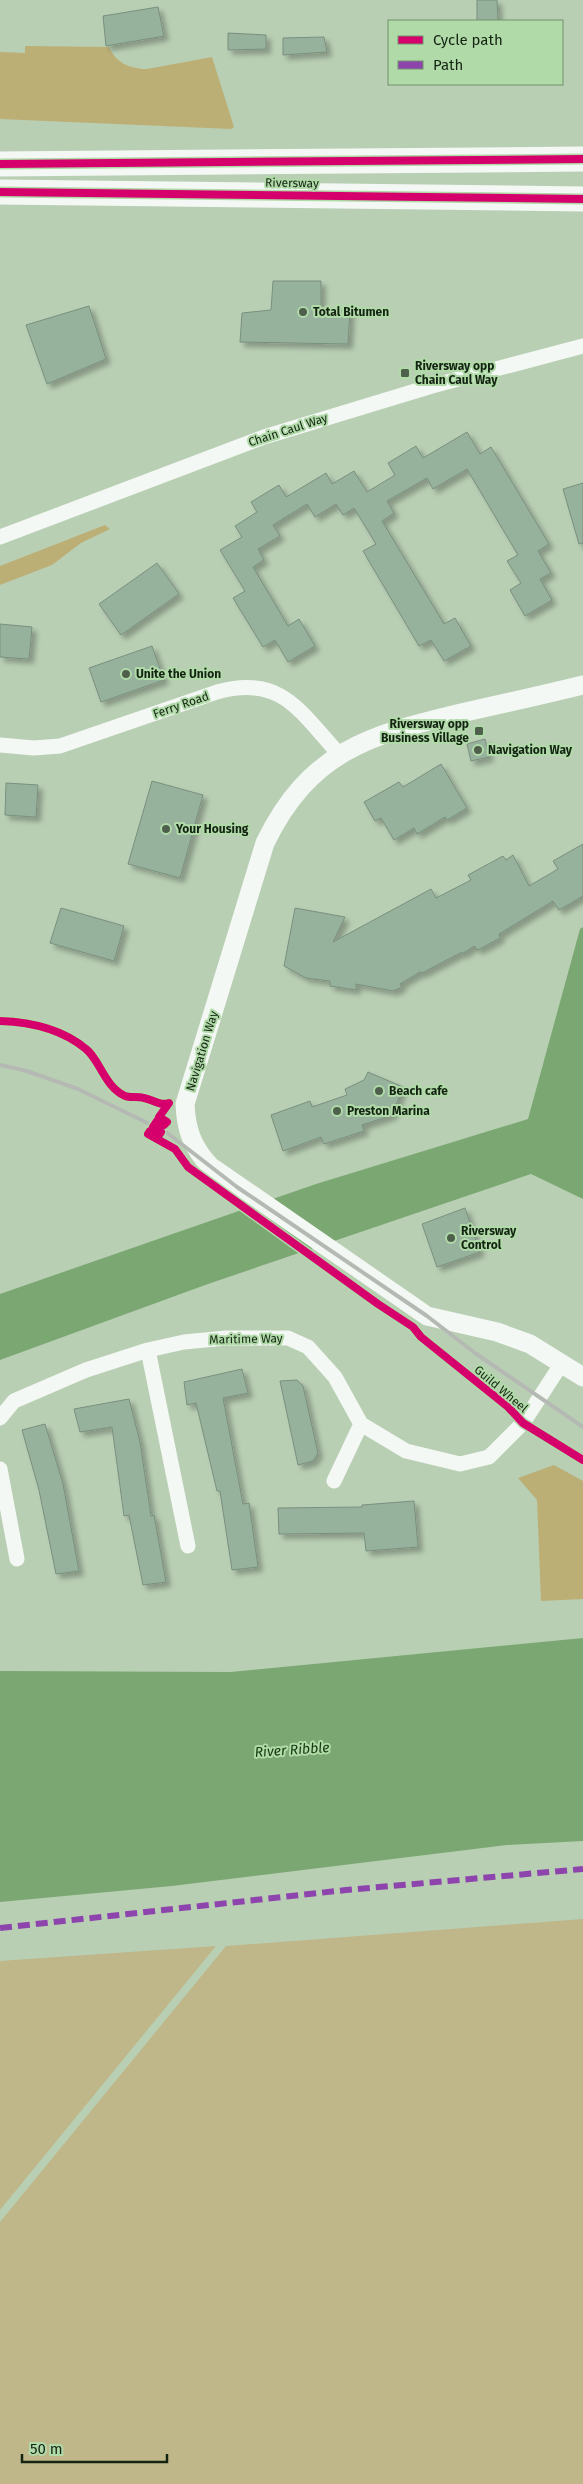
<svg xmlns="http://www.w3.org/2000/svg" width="583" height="2484" font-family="'Fira Sans',sans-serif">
<defs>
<filter id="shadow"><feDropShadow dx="4.5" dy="4.5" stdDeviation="2.5" flood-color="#0004"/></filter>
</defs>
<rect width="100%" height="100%" fill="#b9cfb4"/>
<path fill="#bfb68a" d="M583,1919V2484H0V2222L226,1946Z
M216,1946L0,2210V1961Z"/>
<path fill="#bcaf76" d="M25,46L109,47C116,63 130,69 147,69L212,57L234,127L231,129L0,119V52L25,53Z
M105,525L110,529L81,543L52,565L0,585V566Z
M554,1465L583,1481V1599L541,1601L537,1500L518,1478Z"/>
<path fill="#7ba872" d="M583,927V1199L531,1174L208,1284L0,1360V1294L316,1184L528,1119L580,929Z
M583,1638V1841L507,1845L172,1886L0,1902V1671L231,1672Z"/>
<path fill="#96b29d" stroke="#7a8f7e" filter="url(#shadow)" d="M477,0H497L498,21H477Z
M158,7L164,36L106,46L103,16Z
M228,33L266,35V49L228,50Z
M324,37L327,52L283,55V38Z
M273,281H321V310H350L348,344L240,342L242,313L271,310Z
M89,306L106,359L47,384L26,325Z
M467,432L480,454L491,447L549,544L538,551L551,573L540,579L552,600L525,616L510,590L521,583L507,561L518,555L467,469L433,489L427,478L387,501L394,513L382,521L444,624L455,618L471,646L444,661L431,640L419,646L363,551L376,544L354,508L343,515L336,504L315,517L307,504L273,525L280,536L258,549L264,560L253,567L288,626L299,619L315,646L288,662L275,640L263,647L233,598L245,591L220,550L242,537L235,526L257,512L251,502L279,485L286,497L326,473L332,484L354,471L367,492L395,475L388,463L416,446L423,458Z
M583,483V543L579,544L563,489Z
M157,563L179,594L121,635L99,604Z
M0,624L32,627L29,659L0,657Z
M152,646L164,680L101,702L89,668Z
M485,739L489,757L471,761L467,744Z
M441,764L467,808L447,820L445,817L417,834L414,828L394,840L381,818L375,821L364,802L399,782L403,787Z
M152,781L203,795L180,878L128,864Z
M6,783L38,785L36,817L5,815Z
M583,844V896L559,910L553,901L499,934L500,938L478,950L474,946L462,954V952L422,973L420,972L400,984L402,987L393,991L356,984V990L330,986V981L306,978L284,966L295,908L345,917L333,942L431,889L436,898L471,880L468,875L503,856L506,860L513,855L529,886L558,869L553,861Z
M61,908L124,926L114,961L50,943Z
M368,1072L403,1087L392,1115L362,1125L364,1131L324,1144L321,1137L283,1151L271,1115L310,1101L312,1107L347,1095L345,1089L364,1080Z
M465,1208L480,1252L437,1267L422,1224Z
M242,1369L248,1393L223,1398L243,1504L249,1503L258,1567L232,1570L220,1491H217L196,1403L187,1405L184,1382Z
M297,1380L303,1386L318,1453L313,1461L298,1465L280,1381Z
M129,1399L140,1442L151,1516L154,1515L166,1582L143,1585L129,1515L124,1516L112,1427L80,1432L74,1409Z
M45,1424L63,1484L79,1571L56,1574L39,1490L22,1430Z
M414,1501L418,1547L366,1551L364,1533L279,1534L278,1508L362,1507V1505Z"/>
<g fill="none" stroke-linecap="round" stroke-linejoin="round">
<path stroke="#f4f8f4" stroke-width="15" d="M0,537L264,437L432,386L583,346
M0,745L34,748L60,746L217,692C282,674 300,712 339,754
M148,1350L188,1546
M0,1418L14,1401L86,1370L148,1350L184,1342L226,1338H288L308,1347L335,1377L361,1424L406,1451L460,1464L489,1457L523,1423L562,1363
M0,1469L17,1559
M334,1481L361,1424"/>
<path stroke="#f4f8f4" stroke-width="19" d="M583,685C542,695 502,704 461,713C369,735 310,751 265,843L185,1104C186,1129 192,1147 210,1166L427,1316L497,1332L530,1344L583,1377"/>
<path stroke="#f4f8f4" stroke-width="25" d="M0,164L583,159
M0,192L583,199"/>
<path stroke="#b4bab3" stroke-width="4" d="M0,1065L27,1071L78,1089L166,1132L237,1187L427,1316L475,1353L583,1427"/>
<path stroke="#8e44ad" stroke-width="6" stroke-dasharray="12 6" stroke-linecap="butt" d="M0,1928L346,1890L583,1869"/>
<defs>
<path id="cycleway" d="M0,164L583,159
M0,192L583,199
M0,1021C31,1022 62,1029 86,1049C100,1060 104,1086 125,1096C130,1098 138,1096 144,1098C154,1100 159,1106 169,1103L159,1117L167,1122L164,1125L157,1121L153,1127L161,1132L159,1135L150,1131L148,1134L175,1149L188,1167L378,1304L413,1327L421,1337L508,1407L523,1423L583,1460"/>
</defs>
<use href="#cycleway" stroke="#b1daa9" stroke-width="11"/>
<use href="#cycleway" stroke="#d6006c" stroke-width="8"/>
</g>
<g fill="#4e604b" stroke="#b1daa9" stroke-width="2">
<circle cx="303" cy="312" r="5"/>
<rect x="400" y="368" width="10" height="10" rx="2.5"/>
<circle cx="126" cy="674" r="5"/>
<rect x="474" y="726" width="10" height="10" rx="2.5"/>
<circle cx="478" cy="750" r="5"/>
<circle cx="166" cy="829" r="5"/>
<circle cx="379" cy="1091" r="5"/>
<circle cx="337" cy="1111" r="5"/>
<circle cx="451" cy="1238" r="5"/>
</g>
<g text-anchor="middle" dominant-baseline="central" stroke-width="4" stroke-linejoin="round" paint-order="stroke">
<g font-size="12" fill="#142412" stroke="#b1daa9">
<text transform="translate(292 183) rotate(1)">Riversway</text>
<text transform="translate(288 430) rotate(-18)">Chain Caul Way</text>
<text transform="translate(181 705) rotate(-19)">Ferry Road</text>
<text transform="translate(202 1051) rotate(-73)">Navigation Way</text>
<text transform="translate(246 1339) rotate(-1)">Maritime Way</text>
<text transform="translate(501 1389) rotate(40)">Guild Wheel</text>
</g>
<g font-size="12" font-weight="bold" fill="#142412" stroke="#b1daa9" text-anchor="start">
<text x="313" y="312">Total Bitumen</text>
<text x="415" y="366">Riversway opp<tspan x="415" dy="14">Chain Caul Way</tspan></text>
<text x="136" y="674">Unite the Union</text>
<text x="469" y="724" text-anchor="end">Riversway opp<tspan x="469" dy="14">Business Village</tspan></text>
<text x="488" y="750">Navigation Way</text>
<text x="176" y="829">Your Housing</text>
<text x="389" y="1091">Beach cafe</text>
<text x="347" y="1111">Preston Marina</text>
<text x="461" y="1231">Riversway<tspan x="461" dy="14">Control</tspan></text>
</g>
<g font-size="14" font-style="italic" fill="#12380b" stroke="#b1daa9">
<text transform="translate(292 1750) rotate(-4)">River Ribble</text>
</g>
</g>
<rect x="388" y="20" width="175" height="65" fill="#b1daa9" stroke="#72916d"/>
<rect x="398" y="36" width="25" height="8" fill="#d6006c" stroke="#72916d"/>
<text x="433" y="45" font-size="15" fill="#142412">Cycle path</text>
<rect x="398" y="61" width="25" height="8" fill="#8e44ad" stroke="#72916d"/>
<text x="433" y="70" font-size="15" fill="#142412">Path</text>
<path d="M22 2454v8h145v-8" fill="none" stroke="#142412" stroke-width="2.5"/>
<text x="30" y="2454" font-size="15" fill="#142412" stroke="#b1daa9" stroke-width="4" paint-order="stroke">50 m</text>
</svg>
